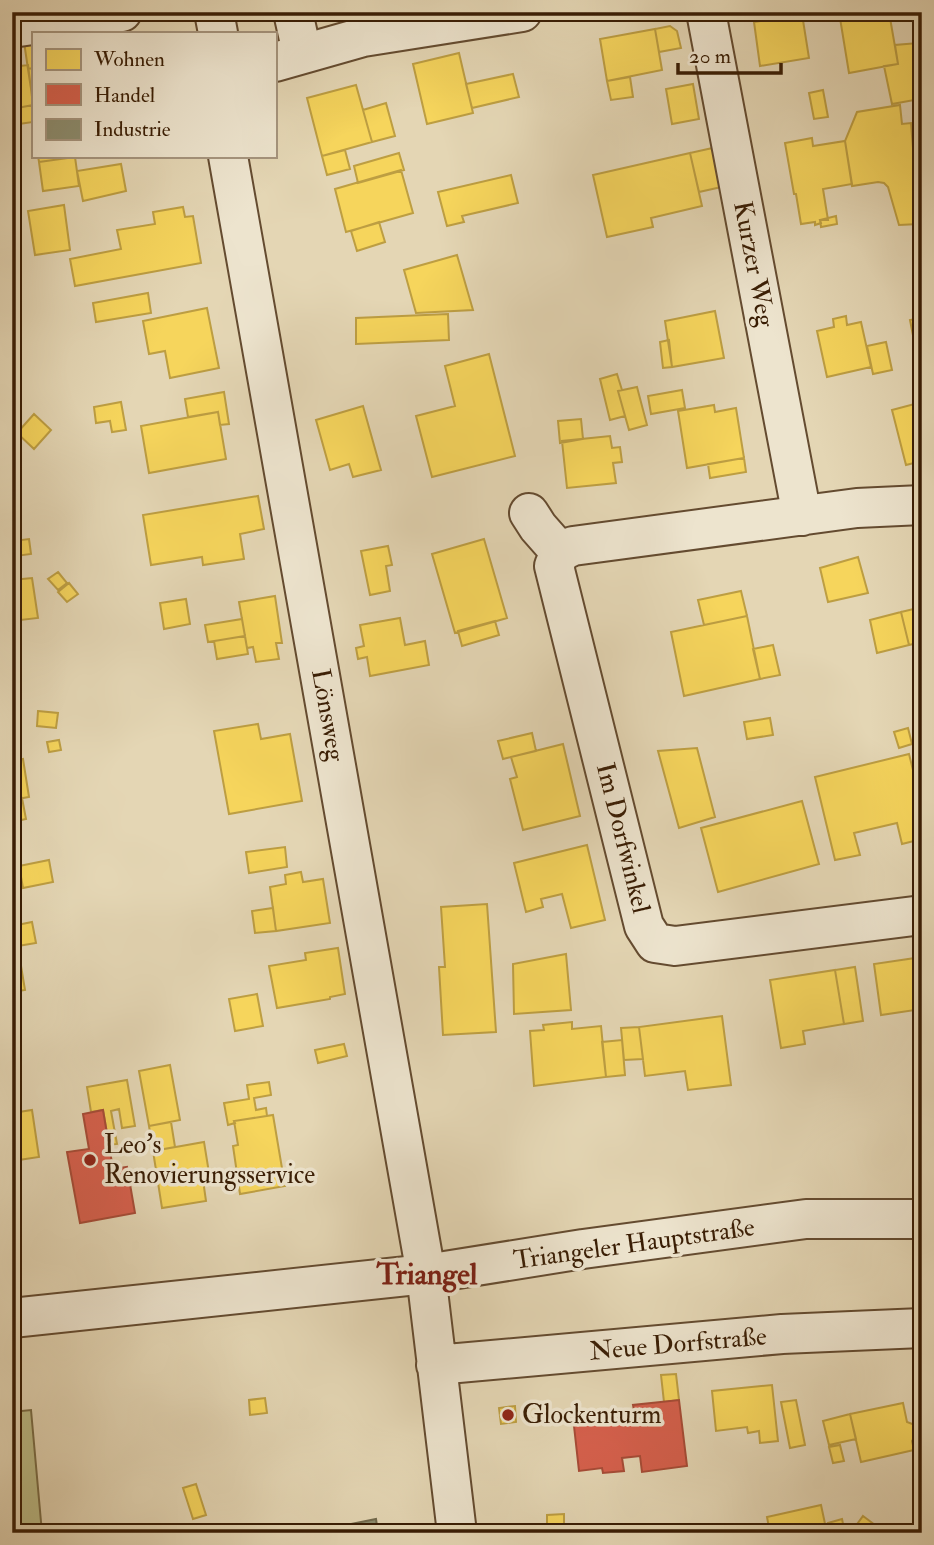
<svg xmlns="http://www.w3.org/2000/svg" width="934" height="1545" font-family="'IM FELL Double Pica',serif">
<rect width="100%" height="100%" fill="#e4d6b4"/>
<filter id="stains"><feTurbulence type="fractalNoise" baseFrequency=".00286" numOctaves="4"/><feColorMatrix values="0 0 0 0 .2 0 0 0 0 .09 0 0 0 0 .02 0 0 0 .5 -.17"/></filter>
<radialGradient id="worn" r=".72"><stop offset=".6" stop-color="#630" stop-opacity="0"/><stop offset="1" stop-color="#630" stop-opacity=".3"/></radialGradient>
<path fill="#bcbc87" stroke="#7a6c46" stroke-width="2" d="M31,1410L42,1533H12V1412Z"/>
<path fill="#f6d55c" stroke="#bd9e42" stroke-width="2" d="M772,12H786L787,17L802,14L809,58L760,66L754,22L773,19Z
M839,12H889L898,64L849,73Z
M670,26L677,31L681,48L659,52L655,29Z
M655,29L662,70L607,81L600,39Z
M33,41V68L28,69L24,42Z
M918,43L920,99L892,104L884,66L898,64L895,45Z
M459,53L473,113L427,124L413,64Z
M28,65L33,105L12,109V67Z
M33,68V102L28,69Z
M513,74L519,97L472,108L466,84Z
M630,77L633,97L611,100L607,81Z
M693,84L699,119L672,124L666,89Z
M356,85L372,142L322,156L307,98Z
M823,90L828,117L814,119L809,93Z
M386,103L395,136L372,142L363,110Z
M33,105V122L12,125V109Z
M900,105L902,124L911,123L919,224L899,225L888,187L884,183L878,182L852,186L845,141L857,112Z
M812,138L813,146L845,141L852,184L823,189L828,220H820L821,223L815,225V222L801,224L796,194H794L785,143Z
M717,147L726,186L699,192L690,153Z
M345,150L350,169L327,175L322,156Z
M399,153L404,170L358,183L354,166Z
M690,153L702,206L651,218L653,227L607,237L593,175Z
M38,156H75V157L39,162Z
M75,157L79,186L43,191L39,162Z
M121,164L126,191L83,201L77,171Z
M401,170L413,213L346,232L335,189Z
M511,175L518,203L462,216L464,222L447,226L438,192Z
M64,205L70,250L35,255L28,211Z
M183,207L185,217L193,216L201,263L75,286L70,259L121,249L117,230L155,224L153,212Z
M836,216L837,224L821,227L820,220Z
M379,222L385,242L357,251L351,231Z
M457,255L473,310L416,313L404,270Z
M148,293L151,313L96,322L93,303Z
M207,308L219,368L170,378L165,351L149,354L143,321Z
M715,311L724,358L672,367L665,321Z
M448,314L449,340L356,344V318Z
M846,316L847,325L861,322L871,367L827,377L817,331L834,327L833,319Z
M922,318V355L917,356L910,320Z
M669,340L672,367L663,368L660,342Z
M886,342L892,370L873,374L867,346Z
M489,354L515,456L432,477L416,416L455,406L445,366Z
M617,374L622,390L618,391L625,416L610,420L600,379Z
M637,387L647,425L629,430L618,391Z
M682,390L685,408L651,414L648,396Z
M224,392L229,424L220,425L218,412L188,417L185,399Z
M121,402L126,430L112,432L110,421L96,423L94,407Z
M922,402V461L906,465L892,410Z
M714,405L715,412L736,408L744,458L687,468L678,411Z
M363,406L381,470L353,477L349,464L330,470L316,420Z
M218,412L226,459L149,473L141,426Z
M34,414L51,430L34,449L17,433Z
M581,419L583,439L560,443L558,421Z
M610,436L612,448L620,447L622,462L613,463L616,483L567,488L562,441Z
M744,458L746,472L710,478L708,464Z
M258,496L264,529L240,534L244,559L203,565L202,557L151,565L143,515Z
M29,539L31,554L16,556L13,541Z
M484,539L507,618L455,633L432,554Z
M388,546L392,565L386,566L390,591L370,595L361,551Z
M858,557L868,593L828,602L820,568Z
M58,572L67,583L58,590L48,579Z
M32,578L38,618L12,621V580Z
M69,583L78,594L67,602L58,592Z
M741,591L747,616L704,625L698,600Z
M275,596L282,643H276L279,659L256,662L253,647L247,648L239,602Z
M186,599L190,624L164,629L160,603Z
M922,607V642L909,645L901,612Z
M901,612L909,645L877,653L870,620Z
M747,616L760,679L684,696L671,632Z
M400,618L405,645L425,641L429,665L370,676L367,657L358,659L356,648L364,646L360,625Z
M242,619L245,636L208,642L205,625Z
M495,621L499,635L462,646L458,631Z
M245,636L248,654L217,659L214,641Z
M773,645L780,675L760,679L753,649Z
M38,711L58,713L56,728L37,726Z
M770,718L773,735L747,739L744,722Z
M258,724L261,739L290,734L302,801L229,814L214,731Z
M908,728L912,744L899,748L894,732Z
M532,733L536,751L503,759L498,741Z
M59,740L61,750L49,752L47,742Z
M563,744L580,816L523,830L510,779L517,777L511,757Z
M697,748L715,817L679,828L658,751Z
M909,754L922,806V839L902,844L897,823L854,833L860,855L835,860L815,777Z
M23,759L29,797L12,800V761Z
M22,798L26,819L12,822V800Z
M802,801L819,864L718,892L701,828Z
M587,845L605,920L571,928L562,894L541,899L543,907L526,912L514,863Z
M285,847L287,867L249,873L246,852Z
M49,860L53,882L23,888L19,866Z
M301,872L303,882L323,879L330,923L276,931L270,887L286,884L285,875Z
M487,904L496,1032L443,1035L439,967H445L441,907Z
M273,908L276,931L255,933L252,911Z
M32,922L36,943L12,947V926Z
M18,948L25,990L12,992V949Z
M338,948L345,994L330,997V999L277,1008L269,966L306,960L305,953Z
M566,954L571,1010L514,1014L513,964Z
M922,957V1009L881,1015L874,964Z
M855,967L863,1021L844,1024L835,970Z
M835,970L844,1024L803,1031L805,1044L781,1048L770,980Z
M257,994L263,1026L235,1031L229,999Z
M722,1016L731,1085L688,1090L685,1071L645,1076L639,1027Z
M572,1022V1029L601,1026L606,1077L534,1086L530,1031L544,1030L543,1025Z
M639,1027L643,1059L624,1060L621,1028Z
M622,1040L625,1075L606,1077L602,1042Z
M344,1044L347,1056L318,1063L315,1050Z
M170,1065L180,1120L149,1126L139,1071Z
M127,1080L135,1126L122,1128L119,1109L111,1111L117,1144L109,1145L103,1110L91,1112L87,1087Z
M269,1082L271,1095L254,1098L256,1110L266,1108L267,1116L234,1121L235,1123L228,1125L224,1103L249,1099L247,1085Z
M32,1110L39,1157L12,1161V1113Z
M273,1115L285,1186L240,1194L233,1146L238,1145L234,1121Z
M171,1122L175,1147L153,1151L149,1126Z
M204,1142L210,1179L203,1180L206,1201L162,1208L153,1151Z
M676,1374L679,1400L664,1402L661,1375Z
M772,1385L778,1441L760,1443L759,1431L748,1433L747,1427L716,1431L712,1391Z
M265,1398L267,1413L250,1415L249,1400Z
M796,1400L805,1445L790,1448L781,1402Z
M903,1403L907,1422L915,1425L917,1434L912,1441L914,1450L861,1462L850,1414Z
M515,1406L516,1422L501,1424L499,1408Z
M850,1414L856,1439L829,1445L823,1421Z
M840,1445L844,1461L833,1463L829,1447Z
M196,1484L206,1515L193,1519L183,1488Z
M821,1505L827,1533H770L767,1517Z
M564,1514V1533H547V1515Z
M863,1516L875,1525L870,1533H863L855,1527Z
M842,1519L845,1533H830L828,1523Z
M355,1529L356,1533H332L347,1530Z"/>
<path fill="#d6604d" stroke="#a74c37" stroke-width="2" d="M103,1110L113,1169L127,1167L135,1213L80,1223L67,1152L89,1149L83,1114Z
M679,1400L687,1466L642,1472L640,1456L622,1458L624,1471L603,1473L602,1468L579,1471L573,1417L634,1410L633,1405Z"/>
<path fill="#8c8c6e" stroke="#736b4e" stroke-width="2" d="M376,1519L378,1533H356L355,1529L347,1530L346,1525Z"/>
<g fill="none" stroke-linecap="round" stroke-linejoin="round">
<defs>
<path id="minor" d="M214,12L218,33
M293,12L302,53
M706,12L802,516
M12,28L122,12
M275,62L363,37L522,12
M228,156L426,1274L457,1533
M922,505L857,508L573,546L560,552L554,566L644,926L655,943L675,946L922,915
M529,513L538,527L560,552
M436,1365L782,1334L922,1328"/>
<path id="tertiary" d="M12,1318L426,1274L583,1249L806,1219H922"/>
</defs>
<use href="#minor" stroke="#644b30" stroke-width="42"/>
<use href="#tertiary" stroke="#644b30" stroke-width="42"/>
<use href="#minor" stroke="#ede4ce" stroke-width="38"/>
<use href="#tertiary" stroke="#ede4ce" stroke-width="38"/>
</g>
<g fill="#8f2418" stroke="#ede4ce" stroke-width="2.5">
<circle cx="90" cy="1160" r="7"/>
<circle cx="508" cy="1415" r="7"/>
</g>
<g text-anchor="middle" dominant-baseline="central" stroke-width="7" stroke-linejoin="round" paint-order="stroke">
<g font-size="26" fill="#391d04" stroke="#ede4ce">
<text transform="translate(754 264) rotate(79)">Kurzer Weg</text>
<text transform="translate(328 715) rotate(80)">Lönsweg</text>
<text transform="translate(623 838) rotate(76)">Im Dorfwinkel</text>
<text transform="translate(634 1244) rotate(-8)">Triangeler Hauptstraße</text>
<text transform="translate(678 1344) rotate(-5)">Neue Dorfstraße</text>
</g>
<g font-size="26" fill="#391d04" stroke="#ede4ce" text-anchor="start">
<text x="104" y="1145">Leo's<tspan x="104" dy="30">Renovierungsservice</tspan></text>
<text x="522" y="1415">Glockenturm</text>
</g>
<g font-size="30" font-weight="bold" fill="#7a1f14" stroke="#ede4ce">
<text x="427" y="1274">Triangel</text>
</g>
</g>
<rect width="934" height="1545" fill="none" stroke="#e4d6b4" stroke-width="42"/>
<rect x="14" y="14" width="906" height="1517" fill="none" stroke="#391d04" stroke-width="3.5"/>
<rect x="21" y="21" width="892" height="1503" fill="none" stroke="#391d04" stroke-width="2"/>
<rect x="32" y="32" width="245" height="126" fill="#ede4ce" stroke="#a5947d" stroke-width="2"/>
<rect x="46" y="49" width="35" height="21" fill="#f6d55c" stroke="#a5947d" stroke-width="2"/>
<text x="94" y="66" font-size="21" fill="#391d04">Wohnen</text>
<rect x="46" y="84" width="35" height="21" fill="#d6604d" stroke="#a5947d" stroke-width="2"/>
<text x="94" y="102" font-size="21" fill="#391d04">Handel</text>
<rect x="46" y="119" width="35" height="21" fill="#8c8c6e" stroke="#a5947d" stroke-width="2"/>
<text x="94" y="136" font-size="21" fill="#391d04">Industrie</text>
<path d="M678 63v10h103v-10" fill="none" stroke="#391d04" stroke-width="3.5"/>
<text x="689" y="63" font-size="21" fill="#391d04" stroke="#ede4ce" stroke-width="5" paint-order="stroke">20 m</text>
<rect width="100%" height="100%" filter="url(#stains)"/>
<rect width="100%" height="100%" fill="url(#worn)"/>
</svg>
